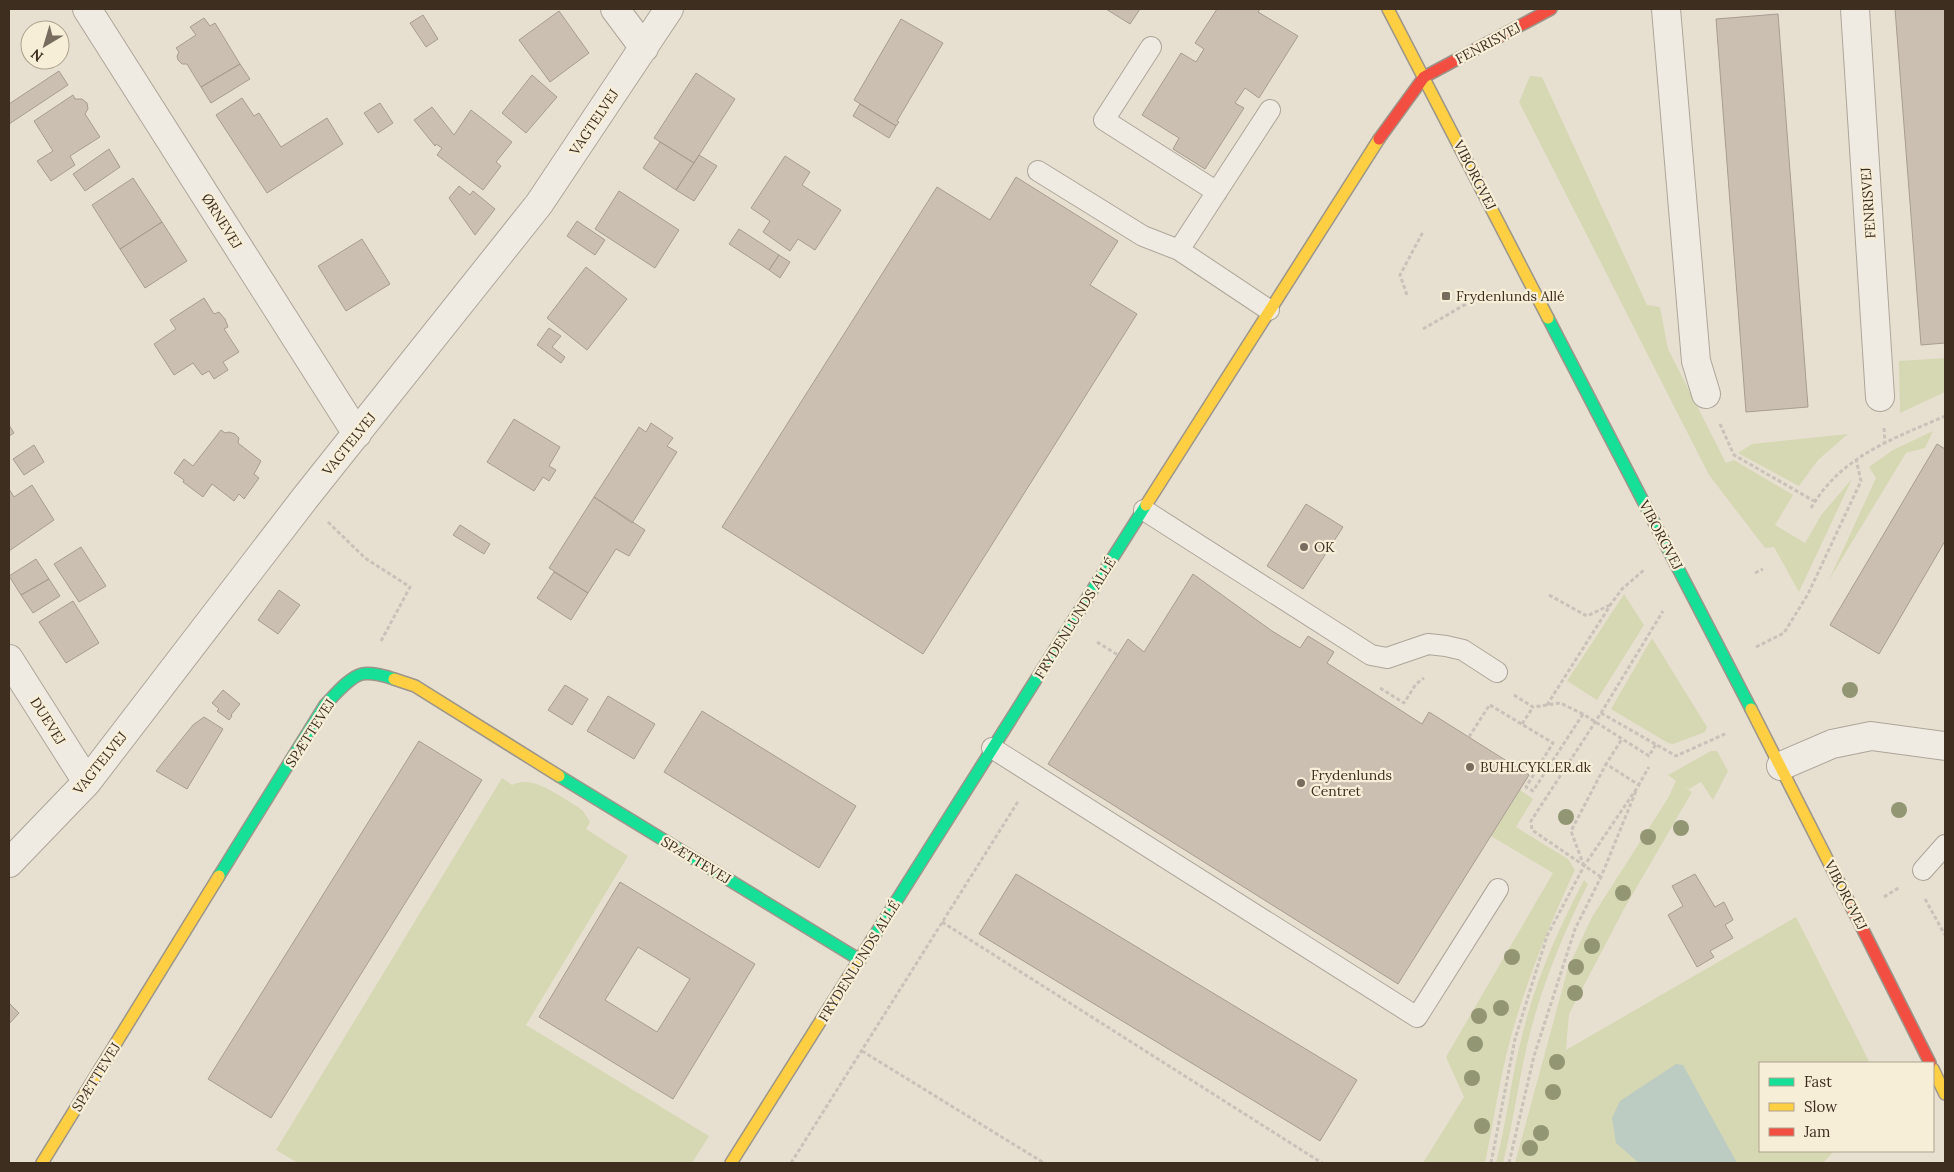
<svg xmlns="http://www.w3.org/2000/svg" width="1954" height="1172" font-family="Lora,serif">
<rect width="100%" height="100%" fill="#e7e0d1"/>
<path fill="#d6d7b3" d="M1530,76L1542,77L1647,305L1660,307L1668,349L1726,463L1734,460L1793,495L1775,525L1805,543L1822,514L1852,479L1799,592L1774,547L1765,548L1709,475L1519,102Z
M1945,358V392L1900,413L1899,361Z
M1933,431L1925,448L1906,453L1829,580L1876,478L1869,467L1893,450Z
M1848,434L1818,460L1799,486L1738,453L1752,444Z
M1624,594L1644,625L1597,700L1567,681Z
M1652,638L1707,727L1705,732L1673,744L1668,743L1611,709Z
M1711,751H1717L1728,771L1713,800L1701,782L1689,789L1683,786L1692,792L1624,909L1569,1014L1566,1050L1796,917L1870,1063H1760V1151H1834L1823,1163H1515L1568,968L1592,917L1668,798L1676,781L1668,775Z
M502,778L512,785C533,774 560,797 578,807L583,811L590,822L586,829L628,856L526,1025L709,1136L692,1163H298L276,1150Z
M1520,790L1533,799L1516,827L1568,859L1575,870C1550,923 1528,977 1512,1033C1500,1075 1494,1120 1485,1163H1423L1464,1097L1446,1057L1553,873L1491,836Z
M1584,880L1588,884C1564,932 1544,980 1530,1033C1519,1076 1514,1120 1503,1163H1496C1507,1121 1511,1078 1522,1036C1535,981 1558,930 1584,880Z"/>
<path fill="#bcccc2" d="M1676,1064L1683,1065L1737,1163H1639L1616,1143L1612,1118L1620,1101Z"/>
<path fill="#cbbfb2" stroke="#a89c90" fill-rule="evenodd" d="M1106,9H1140L1130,24Z
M1217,9H1260L1258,12L1298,36L1259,98L1245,88L1235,103L1244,108L1205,169L1173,149L1179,138L1142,115L1181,53L1196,62L1204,49L1195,43Z
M1895,9H1945V343L1921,345Z
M559,11L589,53L550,82L519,40Z
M1778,14L1808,407L1746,412L1716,19Z
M423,15L438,39L426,47L410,23Z
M204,18L210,26L215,23L240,64L201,87L187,64H182L178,60L177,56L179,52L176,48L196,35L190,27Z
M901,19L943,43L897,121L899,122L896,126L854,100Z
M240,64L250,79L211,103L201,87Z
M59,71L68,85L9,124V104Z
M696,73L735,99L694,163L654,138Z
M532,75L557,97L526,133L502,113Z
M73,95L75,99H82L87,103L88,109L85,114L100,137L70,156L75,165L51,181L37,161L53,151L34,121Z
M242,98L254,116L259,113L281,147L327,118L343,144L267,193L216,115Z
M380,103L393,123L378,133L364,113Z
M860,104L896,126L889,138L853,116Z
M432,107L454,135L471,110L512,142L496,162L501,166L483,190L437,155L442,148L436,144L435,146L414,120Z
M660,142L694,163L676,190L643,168Z
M109,149L120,167L85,191L73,174Z
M699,155L717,166L694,201L676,190Z
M785,156L810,172L802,185L841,210L815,250L798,239L790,251L763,232L770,221L751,208Z
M1016,177L1118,241L1090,285L1137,314L923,654L722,527L937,187L990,220Z
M133,178L162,222L120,249L92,205Z
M459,186L470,195L473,191L495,209L475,235L449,198Z
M619,191L679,230L655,268L595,229Z
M577,221L605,240L595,255L567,236Z
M162,222L187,261L145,288L120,249Z
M739,229L779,255L769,270L729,244Z
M362,239L390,284L346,311L318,266Z
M779,255L790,262L780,278L769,270Z
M586,267L627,299L587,350L547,318Z
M204,298L214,314L219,312L225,319L228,327L224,329L239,352L223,362L228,370L214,379L209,371L202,375L193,363L174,375L154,344L176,329L170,320Z
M549,328L561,336L552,347L565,357L561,363L537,345Z
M514,419L560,447L549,466L556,470L549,481L543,477L534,491L487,462Z
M651,423L673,438L667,446L677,452L632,523L594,497L639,427L646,432Z
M9,425L14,433L9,436Z
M221,430L225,433L229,432L235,434L239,438L238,443L261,461L254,474L259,478L244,499L239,494L234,501L212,484L203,497L183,482L184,480L174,473L184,459L193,466Z
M1937,444L1945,449V541L1879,654L1830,625Z
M34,445L44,462L24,475L13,459Z
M32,485L54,520L9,551V489L14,497Z
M594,497L645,530L629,556L616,549L588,593L549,568Z
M1306,504L1343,527L1303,589L1267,566Z
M460,525L490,544L484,554L453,535Z
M81,547L106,586L79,602L54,564Z
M36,559L49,579L21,595L9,576Z
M554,572L588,593L571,620L537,598Z
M1193,574L1272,631L1300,648L1308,636L1334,652L1327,663L1422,724L1429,712L1529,775L1398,984L1048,764L1128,639L1144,652Z
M49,579L60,596L33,613L21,595Z
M279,590L300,605L278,634L258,620Z
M73,601L99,643L66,663L39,622Z
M565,685L588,699L572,725L548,710Z
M223,690L240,704L231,715L232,716L229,720L217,711L219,709L212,703Z
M608,696L655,724L634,759L587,731Z
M702,711L856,806L819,868L664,772Z
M204,717L223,729L187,789L156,771L193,725Z
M419,741L482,780L271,1118L208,1079Z
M1016,874L1357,1080L1320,1141L979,934Z
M1695,874L1715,907L1724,902L1733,920L1725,925L1733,938L1710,951L1714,957L1697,967L1668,915L1683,906L1672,886Z
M620,882L755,964L673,1099L539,1017ZM638,947L690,979L657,1032L605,1000Z
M9,1003L19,1013L9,1024Z"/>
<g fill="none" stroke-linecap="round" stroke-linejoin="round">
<defs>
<path id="lane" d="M1151,47L1104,120L1217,192
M1038,171L1143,236L1179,250
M1269,310L1179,250L1270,110
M1144,510L1371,655L1387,658L1428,644L1446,646L1463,650L1497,672
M992,748L1417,1017L1498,889
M1923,870L1945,845"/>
<path id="street" d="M87,9L357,434
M615,9L644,48
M1666,9L1696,361L1706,394
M1855,9L1880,397
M9,659L87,782
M1781,766L1832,744L1871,736L1945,746
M9,863L87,782L305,498L539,204L669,9"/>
<path id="fast" d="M1548,318L1751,709
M559,776L860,960
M219,876L325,705C334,696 349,677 362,674C371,672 386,676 394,679
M873,938L1146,505"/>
<path id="slow" d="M1388,9L1548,318
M1146,505L1379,139
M394,679L415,686L559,776
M1751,709L1852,908
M1933,1069L1945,1094
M42,1163L219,876
M731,1163L873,938"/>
<path id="jam" d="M1379,139L1424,77L1551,9
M1852,908L1930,1063"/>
</defs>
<use href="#lane" stroke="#ada599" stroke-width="22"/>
<use href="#street" stroke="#ada599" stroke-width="30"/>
<use href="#fast" stroke="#9c958a" stroke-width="14"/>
<use href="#slow" stroke="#9c958a" stroke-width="14"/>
<use href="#jam" stroke="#9c958a" stroke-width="14"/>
<path stroke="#c8c2b9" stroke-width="3" stroke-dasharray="4 2.5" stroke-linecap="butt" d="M1407,295L1400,275L1423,232
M1423,329L1478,297
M1720,424L1734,455L1814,501
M1884,428L1885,442
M1811,508C1841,456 1893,439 1945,416
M328,522L365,558L410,587L380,643
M1755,573L1763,569
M1549,595L1587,616L1610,605
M1097,642L1118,655
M1756,647L1784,633L1808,594L1861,481L1856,459
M1380,688L1404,703L1416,684L1424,678
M1514,695L1533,707L1560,703L1583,714L1649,756L1656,744
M1490,705L1553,743L1526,787L1533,791L1583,714
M1547,705L1611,604L1622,589L1644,570
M1601,713L1676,756L1727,733
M1522,724L1533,707
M1469,737L1490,704
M1638,786L1649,767
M1584,866L1571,831L1606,764
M1601,877L1532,830L1531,821L1601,713L1663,611
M1884,897L1900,887
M1925,899L1945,935
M942,922L1322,1163
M862,1051L1044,1163
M791,1163L1019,800
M1491,1163L1515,1039L1547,936L1584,866L1639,785L1606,764L1622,739
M1509,1163L1534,1056L1575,929L1601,877L1636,791"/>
<use href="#lane" stroke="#efebe3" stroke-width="20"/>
<use href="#street" stroke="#efebe3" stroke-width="28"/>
<use href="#fast" stroke="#16e098" stroke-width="11"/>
<use href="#slow" stroke="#ffcf43" stroke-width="11"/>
<use href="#jam" stroke="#f24e42" stroke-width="11"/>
</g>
<g fill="#929673">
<circle cx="1850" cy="690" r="8"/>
<circle cx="1899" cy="810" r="8"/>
<circle cx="1566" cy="817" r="8"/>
<circle cx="1681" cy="828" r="8"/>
<circle cx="1648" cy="837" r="8"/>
<circle cx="1623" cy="893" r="8"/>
<circle cx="1592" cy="946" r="8"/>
<circle cx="1512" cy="957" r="8"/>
<circle cx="1576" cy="967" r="8"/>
<circle cx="1575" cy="993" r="8"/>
<circle cx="1501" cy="1008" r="8"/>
<circle cx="1479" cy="1016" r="8"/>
<circle cx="1475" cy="1044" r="8"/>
<circle cx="1557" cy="1062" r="8"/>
<circle cx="1472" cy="1078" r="8"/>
<circle cx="1553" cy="1092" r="8"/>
<circle cx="1482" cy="1126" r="8"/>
<circle cx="1541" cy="1133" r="8"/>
<circle cx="1530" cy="1148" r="8"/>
</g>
<g fill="#786c5e" stroke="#f7eed8" stroke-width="2">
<rect x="1441" y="291" width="10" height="10" rx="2.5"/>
<circle cx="1304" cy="547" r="5"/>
<circle cx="1470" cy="767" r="5"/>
<circle cx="1301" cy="783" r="5"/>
</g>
<g text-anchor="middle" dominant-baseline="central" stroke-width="4.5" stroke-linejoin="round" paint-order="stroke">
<g font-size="14" fill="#3d2e20" stroke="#f7eed8">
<text transform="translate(1488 43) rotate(-28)">FENRISVEJ</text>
<text transform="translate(594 122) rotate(-56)">VAGTELVEJ</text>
<text transform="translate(1475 175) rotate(63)">VIBORGVEJ</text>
<text transform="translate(1868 203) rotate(-94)">FENRISVEJ</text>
<text transform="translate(222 221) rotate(58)">ØRNEVEJ</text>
<text transform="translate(349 444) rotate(-51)">VAGTELVEJ</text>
<text transform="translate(1661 535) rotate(62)">VIBORGVEJ</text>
<text transform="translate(1075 618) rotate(-58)">FRYDENLUNDS ALLÉ</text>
<text transform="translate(48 721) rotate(58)">DUEVEJ</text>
<text transform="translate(310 733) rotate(-57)">SPÆTTEVEJ</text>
<text transform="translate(100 763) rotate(-51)">VAGTELVEJ</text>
<text transform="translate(696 860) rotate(31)">SPÆTTEVEJ</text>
<text transform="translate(1846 895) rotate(63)">VIBORGVEJ</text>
<text transform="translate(859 961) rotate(-58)">FRYDENLUNDS ALLÉ</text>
<text transform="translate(96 1077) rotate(-58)">SPÆTTEVEJ</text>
</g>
<g font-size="14" fill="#3d2e20" stroke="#f7eed8" text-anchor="start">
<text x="1456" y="296">Frydenlunds Allé</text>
<text x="1314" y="547">OK</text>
<text x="1480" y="767">BUHLCYKLER.dk</text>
<text x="1311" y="775">Frydenlunds<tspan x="1311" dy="16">Centret</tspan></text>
</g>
</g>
<rect width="1954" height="1172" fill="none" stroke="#3d2e20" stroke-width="20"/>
<rect x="1759" y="1062" width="175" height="90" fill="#f7eed8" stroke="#ada18e"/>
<rect x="1769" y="1078" width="25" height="8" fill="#16e098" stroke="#ada18e"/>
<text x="1804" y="1087" font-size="15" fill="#3d2e20">Fast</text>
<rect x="1769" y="1103" width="25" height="8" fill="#ffcf43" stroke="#ada18e"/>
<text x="1804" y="1112" font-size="15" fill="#3d2e20">Slow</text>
<rect x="1769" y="1128" width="25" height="8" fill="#f24e42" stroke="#ada18e"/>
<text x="1804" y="1137" font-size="15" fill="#3d2e20">Jam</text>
<g transform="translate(45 45) rotate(218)"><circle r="24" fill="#f7eed8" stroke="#ada18e"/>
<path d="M0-4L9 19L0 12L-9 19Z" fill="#786c5e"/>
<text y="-8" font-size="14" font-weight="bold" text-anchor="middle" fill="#3d2e20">N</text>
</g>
</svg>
